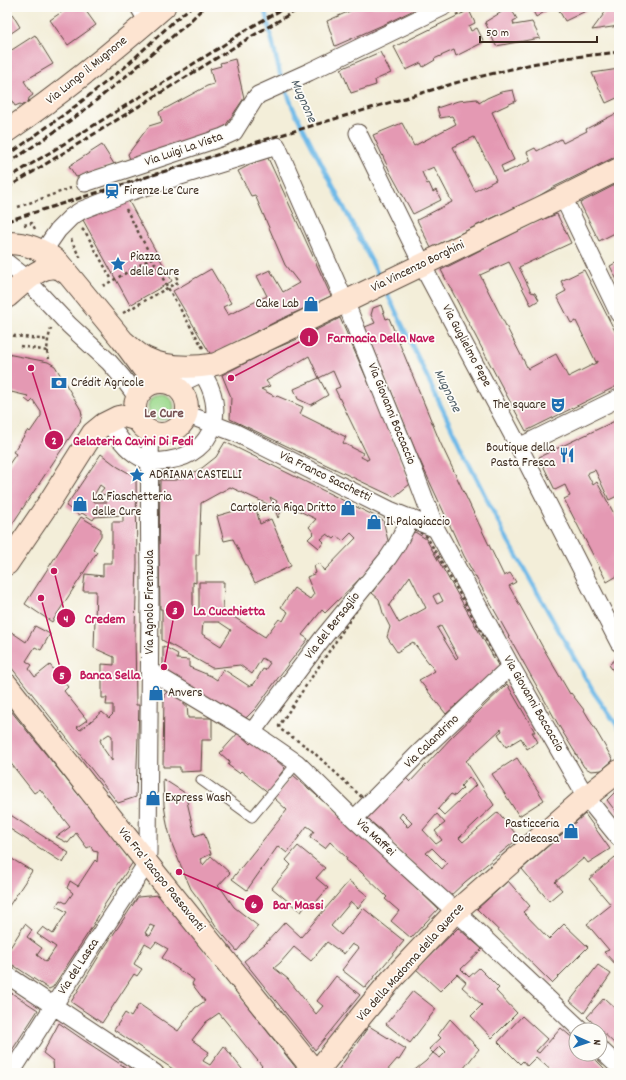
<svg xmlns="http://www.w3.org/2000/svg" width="626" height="1080" font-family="Dekko,sans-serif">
<rect width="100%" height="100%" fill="#fdfcf7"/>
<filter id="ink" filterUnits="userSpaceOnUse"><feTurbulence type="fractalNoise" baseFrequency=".025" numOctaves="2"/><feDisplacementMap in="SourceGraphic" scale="8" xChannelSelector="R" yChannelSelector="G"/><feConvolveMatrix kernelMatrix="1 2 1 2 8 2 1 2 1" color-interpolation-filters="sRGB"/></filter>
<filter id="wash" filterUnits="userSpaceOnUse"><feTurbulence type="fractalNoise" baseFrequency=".012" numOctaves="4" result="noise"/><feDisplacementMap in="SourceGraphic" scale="16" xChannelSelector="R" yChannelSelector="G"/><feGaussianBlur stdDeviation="0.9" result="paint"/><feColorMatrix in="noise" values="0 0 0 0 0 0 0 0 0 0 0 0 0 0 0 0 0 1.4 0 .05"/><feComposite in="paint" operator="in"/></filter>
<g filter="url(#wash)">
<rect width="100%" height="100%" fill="#f3eed9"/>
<path fill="#9dda8e" stroke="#6c8256" d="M148 407a13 13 0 1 1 26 0a13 13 0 1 1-26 0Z"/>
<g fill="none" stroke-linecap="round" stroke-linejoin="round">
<path stroke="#6fbae8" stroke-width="4.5" d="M264,7L280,74L293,108L380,278
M385,289L464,454L505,535L594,693L619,728"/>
</g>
<g id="blocks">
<path fill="#e499b3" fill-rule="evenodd" d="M7,7H8L20,27L7,36Z
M69,7H83L96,25L68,45L50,20Z
M359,7H420L385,24L335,46L327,21Z
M510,7L517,19L513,21L514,25L532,22L540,38L496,46L485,22Z
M531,7H553L536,17Z
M557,7H589L590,9L565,21Z
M609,7H619V26L592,30Z
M469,10L475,23L469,26L471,31L477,28L484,42L456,56L454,50L434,59L435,60L423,67L421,63L406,70L394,47Z
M35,35L53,64L24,81L33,95L29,98L28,103L26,105H22L20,104L15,106L7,93V59L9,57L7,53Z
M380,52L391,73L375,80L376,85L351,93L341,69Z
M235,59L244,98L222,131L131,162L128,154L149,126L162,122L159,112L207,86L214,84L210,69L221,66L220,63Z
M619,69V97L606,103L592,73Z
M513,90L516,101L492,112L514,160L501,166L504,173L531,161L527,152L535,148L537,151L561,139L563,143L587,131L586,129L615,114L619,123V155L554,187L532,200L488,220L431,248L417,220L452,202L434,167L422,172L427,184L429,183L433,192L436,190L441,200L413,214L390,172L373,135L402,123L414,146L456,124L452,116L440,118L437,108L458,101L477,99L479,103L487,98L501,92ZM474,137L492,170L496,180L475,191L453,147Z
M102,145L114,164L93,173L76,177L69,166Z
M267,156L280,184L331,296L277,321L211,355L173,291L211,269L231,303L223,307L228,315L267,296L257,276L270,270L283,292L299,283L285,265L255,195L251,196L238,171Z
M619,183V237L616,238L615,233L599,241L580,203Z
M126,196L172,281L130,305L83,220Z
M557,214L571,243L519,267L531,292L535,293L539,300L531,305L509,262L480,275L528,369L556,354L568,377L598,362V361L596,362L576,321L571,323L557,296L566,291L561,281L584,270L619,339V385L526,431L500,383L441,270L534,223Z
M619,261V284L610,266Z
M381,305L386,319L389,318L440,442L488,543L504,576L510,573L516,582L509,586L523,611L542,646L570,694L571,693L584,710L613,760L602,770L591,771L584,767L559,726L464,556L416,452L365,327L375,323L371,315L373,308Z
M340,318L387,425L410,484L394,497L230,419L231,397L222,375L267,352L300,338ZM309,356L319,378L294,389L298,399L311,405L328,395L319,378L333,371L340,387L335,389L369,459L367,460L361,457L363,453L343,443L346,437L300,414L303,407L277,396L276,397L261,389L270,386L266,381Z
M7,354L48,362L55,366L81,410L82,415L80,422L7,532V467L16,454L13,452L28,430L30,432L41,416V412L33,400L30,403L25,399L28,396L7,391Z
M619,419V495L609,500L595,470L587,473L593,485L597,482L619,523V575L607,582L564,499L570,496L565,485L555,490L539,457Z
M225,442L383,520L390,549L325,613L322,610L302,635L308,639L289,663L256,708L247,717L243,719L163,673V646L178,654L177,659L189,660V667L211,676L217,680L223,669L249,686L254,684L263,669L265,670L270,663L262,658L252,674L240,665L212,668L162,640V609H160L159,554L160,480H176L183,478L202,468L216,457ZM230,487L274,507L278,518L285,504L316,519L309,527L314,533L308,539L319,548L324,542L321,539L327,534L334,539L337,536L343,541L351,533L356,538L324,571L319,563L314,566L316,573L307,577L314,594L310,599L294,588L281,607L288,612L283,621L279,619L265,637L223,610L224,582H199V610L193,609V582L196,583V555H199L201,503ZM270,497L277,501L274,507ZM203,622H219L231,630L221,646L202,634Z
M101,454L118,467L136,477L137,564L135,629L136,705H139L136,797L118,803L7,662V629L26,642L35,626L50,634L41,650L35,647L26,661L32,665L29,669L35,677L50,665L68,687L64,691L87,720L77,727L80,730L102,712L109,718L113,714V705H106L107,698H102V664L114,665V657L94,648L96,591H83L85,574L103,576V563H112V522H123V515L95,517L93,520L82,513L79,515L66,506ZM100,485L104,488L99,494L108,495L107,502H95L91,500ZM109,734L112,736V761L103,748L100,740Z
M255,505L260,524L271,519L291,566L255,583L233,539L224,541L217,516Z
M81,517L101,529V536L93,549L97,552L52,622L25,604Z
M415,532L426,539L499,667L446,714L419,680L435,671L413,642L397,652L387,637L390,627L383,613L379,599L372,593L409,535ZM410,576L426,608L399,623L389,605ZM439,593L443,601L437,604L433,596ZM441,626L458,657L456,659L437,628Z
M619,656V674L617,676L609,665Z
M507,684L535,732H532L538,742L527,749L521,738L506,747L498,734L502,731L501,729L466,761L494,805L459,838L463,842L498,812L519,838L465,882L448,898L391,842L381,830L365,817L403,775L410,782L452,737ZM469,777L476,785L444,815L438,809L451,794L455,796L463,788L461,786ZM402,813L412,823L408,827L406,826L407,825L399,817ZM437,814L445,823L435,831L442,840L436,844L423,830ZM432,848L447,863L442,869L426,853Z
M170,689L184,699V705H187L188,718H212V740H202L201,771L180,772V767H163L164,695Z
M7,706L133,862L105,904L92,927L53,987L49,989L7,961V950L8,951L25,924L32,930L27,937L42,948L37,955L46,962L56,947L37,934L43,927L53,934L67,912L56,906L60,900L66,903L73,893L67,888L70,881L78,886L95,860L97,862L98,852L93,851L91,846L87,848L76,833L68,843L56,837L70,827L40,789L34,793L9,761L7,763Z
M238,733L250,744L254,740L285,768L279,776L282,778L269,793L241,771L239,773L228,765L230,762L220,753Z
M517,758L544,800L519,816L492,774Z
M293,775L346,821L438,909L411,938L391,921L399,911L385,899L387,897L359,870L346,860L347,858L330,842L325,848L310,837L314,831L307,826L287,853L278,846L247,890L232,879L287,810L274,798Z
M163,779L185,793L195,836L204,833L211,854L200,859L203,865L211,856L230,873L218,886L223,891L234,907L258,926L237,951L218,929L200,901L191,889L181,866L172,844L167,824L164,805Z
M619,788V816L607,800Z
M9,814L69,853L63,863L7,827V817Z
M585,814L610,849L588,863L584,858L555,882L562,890L549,901L522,869Z
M298,846L325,868L316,878L328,888L311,908L306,905L301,912L272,888L291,865L286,860Z
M7,856L32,871L7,909Z
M615,857L619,861V968L604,952L609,950L587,924L611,905L589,879Z
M349,881L368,896L358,908L351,902L331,926L341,935L363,908L404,941L365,988L342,970L359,948L352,944L344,954L327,942L311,961L294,947L280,963L274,968L288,979L316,1014L323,1006L317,1001L336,976L360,995L315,1050L244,961L265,944L285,922L301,937Z
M508,881L530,906L523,912L549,939L564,924L588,947L552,983L477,909Z
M159,895L182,923L300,1073H264L259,1069L262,1066L219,1013L206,1022L192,1040L209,1052L203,1061L210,1065L224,1046L245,1073H179L114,1030L125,1013L131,1017L139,1004L178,1031L195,1008L205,1001L192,984L194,980L162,958L168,949L156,942L152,947L145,943L134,964L142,969L137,976L134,974L102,1023L71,1002L102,951L119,926L138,897ZM150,925L155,927L150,936L145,933Z
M458,928L482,949L461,969L469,977L479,968L499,988L496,991L517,1013L492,1038L471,1016L482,1005L462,987L466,982L457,974L440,991L416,969Z
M598,965L611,974L584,1013L570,1001Z
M7,990L38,1010L7,1058V1013L8,1012H7Z
M413,991L436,1009L410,1043L386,1024Z
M604,998L619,1012V1048L587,1017Z
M522,1016L547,1039L536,1051L539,1053L561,1028L576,1041V1054H590L608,1072L607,1073H554L536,1057L527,1066L523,1061L520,1064L498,1042Z
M450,1019L479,1049L460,1073H411L426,1061L433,1053L440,1058L446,1052L440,1046L433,1053L429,1049L441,1038L438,1035Z
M59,1023L85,1041L134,1073H54L53,1061L43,1053Z
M369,1026L406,1049L399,1060L397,1059L385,1073H336Z
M479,1068L484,1073H475Z"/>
</g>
</g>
<g filter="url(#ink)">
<use href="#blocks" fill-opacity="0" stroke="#57473a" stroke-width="1"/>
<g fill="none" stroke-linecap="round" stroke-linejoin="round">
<defs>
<path id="lane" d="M201,780L252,817L297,763"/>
<path id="street" d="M139,7L148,22
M358,133L429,278L519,447L619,643
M85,183L223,137L234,132L254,100L258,95L309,72L443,7
M563,197L619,314
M46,254L49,243L58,230L71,217L82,210L126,193L277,146L349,311L416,476L436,529L511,666L586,797L619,838
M7,263L21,274L69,325L109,362L122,377L137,397
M175,386L202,373L211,368
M186,414L236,433L390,510L436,529
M109,421C117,437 128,453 146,460C153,463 163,461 170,460C215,453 227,408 202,373
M519,447L619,398
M150,671L252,732L297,763L354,819L468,923L581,1030
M252,732L322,639L388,558L396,546L411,518
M354,819L420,752L511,666
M7,975L155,1073
M600,1049L619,1067
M11,1073L61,994L147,863L148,853C149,767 150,681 150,595C150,541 148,486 151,431"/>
<path id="secondary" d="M7,131C62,93 114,51 164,7
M7,243C26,243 44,250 58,262L123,341L154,383
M7,297C22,285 47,255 66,273
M123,341C130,347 137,354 145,358C167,369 193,368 216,364L563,197L619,169
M135 408a26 26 0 1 1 52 0a26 26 0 1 1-52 0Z
M7,564L50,501L93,433L104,424L118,417L124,416L138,420
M7,685L147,863L316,1073L362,1015L391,980L455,912L586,797L619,771"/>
</defs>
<use href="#lane" stroke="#57473a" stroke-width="11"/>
<use href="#street" stroke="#57473a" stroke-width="19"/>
<use href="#secondary" stroke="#57473a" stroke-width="24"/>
<path stroke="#57473a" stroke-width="2.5" stroke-dasharray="3 3" stroke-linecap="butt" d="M456,15L474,7
M7,96L12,104
M18,207L71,188
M126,209L168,288L203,348
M24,225L32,223L35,229
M82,229L86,233L112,280
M71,239L77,252L82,260
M103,286L152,258
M123,313L178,282L175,271
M7,335L48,340
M20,346L47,351L48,340L51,328
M47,351L49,359
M415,529L427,537L501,666L445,717L366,801L310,749L280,729L279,726L409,532Z"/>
<use href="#lane" stroke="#fff" stroke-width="9"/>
<use href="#street" stroke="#fff" stroke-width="17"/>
<use href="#secondary" stroke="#fde4d1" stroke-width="22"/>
<path stroke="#3b2a1e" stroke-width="3" stroke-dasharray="6 3" stroke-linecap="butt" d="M7,156L77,105L125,67L174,21L191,7
M7,164L60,128L82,112L131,72L188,23L204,7
M7,179L219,48L246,30L286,7
M7,188L249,38L302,7
M7,221L264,140L462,81L532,64L565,58L619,52"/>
</g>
</g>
<defs>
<symbol id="station-bare" viewBox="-9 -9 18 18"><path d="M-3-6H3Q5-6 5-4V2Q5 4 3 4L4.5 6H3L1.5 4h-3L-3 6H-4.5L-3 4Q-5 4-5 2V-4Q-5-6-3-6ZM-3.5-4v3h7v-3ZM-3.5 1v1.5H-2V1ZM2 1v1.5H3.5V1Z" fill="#1f6fb2" stroke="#fdfcf7" stroke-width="2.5" paint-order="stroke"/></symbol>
<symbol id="sight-bare" viewBox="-9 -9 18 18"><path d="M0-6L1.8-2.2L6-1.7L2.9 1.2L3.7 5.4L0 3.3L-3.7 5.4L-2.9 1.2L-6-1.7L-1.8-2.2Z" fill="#1f6fb2" stroke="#fdfcf7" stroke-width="2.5" paint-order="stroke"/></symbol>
<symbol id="shop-bare" viewBox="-9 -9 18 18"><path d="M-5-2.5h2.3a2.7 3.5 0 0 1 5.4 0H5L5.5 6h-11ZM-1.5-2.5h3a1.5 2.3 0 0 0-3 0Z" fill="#1f6fb2" stroke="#fdfcf7" stroke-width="2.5" paint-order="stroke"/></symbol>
<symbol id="bank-bare" viewBox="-9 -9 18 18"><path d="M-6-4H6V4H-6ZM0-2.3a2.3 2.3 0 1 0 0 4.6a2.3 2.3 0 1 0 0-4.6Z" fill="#1f6fb2" stroke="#fdfcf7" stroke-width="2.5" paint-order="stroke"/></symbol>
<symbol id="theatre-bare" viewBox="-9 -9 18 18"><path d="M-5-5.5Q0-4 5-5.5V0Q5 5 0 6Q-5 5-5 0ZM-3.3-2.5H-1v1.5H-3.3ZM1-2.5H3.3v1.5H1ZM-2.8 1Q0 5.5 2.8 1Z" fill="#1f6fb2" stroke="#fdfcf7" stroke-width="2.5" paint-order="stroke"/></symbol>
<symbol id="restaurant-bare" viewBox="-9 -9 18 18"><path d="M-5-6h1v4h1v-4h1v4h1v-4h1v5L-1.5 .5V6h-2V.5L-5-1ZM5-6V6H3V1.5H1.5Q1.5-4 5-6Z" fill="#1f6fb2" stroke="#fdfcf7" stroke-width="2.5" paint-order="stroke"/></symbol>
</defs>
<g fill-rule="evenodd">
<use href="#station-bare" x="101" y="180" width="22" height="22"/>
<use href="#sight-bare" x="107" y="253" width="22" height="22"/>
<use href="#shop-bare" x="300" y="293" width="22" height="22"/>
<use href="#bank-bare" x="48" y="372" width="22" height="22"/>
<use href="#theatre-bare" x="547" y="394" width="22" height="22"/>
<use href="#restaurant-bare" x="556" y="444" width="22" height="22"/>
<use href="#sight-bare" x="126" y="464" width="22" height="22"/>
<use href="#shop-bare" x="69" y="493" width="22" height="22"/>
<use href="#shop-bare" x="337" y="497" width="22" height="22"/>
<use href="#shop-bare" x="363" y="511" width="22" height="22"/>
<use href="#shop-bare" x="145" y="682" width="22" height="22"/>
<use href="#shop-bare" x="142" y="787" width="22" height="22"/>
<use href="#shop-bare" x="560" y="820" width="22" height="22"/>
</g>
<g text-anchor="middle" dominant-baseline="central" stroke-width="3.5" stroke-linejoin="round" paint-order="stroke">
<g font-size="13" fill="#3b2a1e" stroke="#fdfcf7">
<text transform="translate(87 71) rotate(-39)">Via Lungo il Mugnone</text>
<text transform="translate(184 150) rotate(-19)">Via Luigi La Vista</text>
<text transform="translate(418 267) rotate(-26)">Via Vincenzo Borghini</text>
<text transform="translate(466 346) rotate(62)">Via Guglielmo Pepe</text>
<text transform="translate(391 414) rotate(68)">Via Giovanni Boccaccio</text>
<text transform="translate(325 477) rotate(26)">Via Franco Sacchetti</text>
<text transform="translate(150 602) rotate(-90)">Via Agnolo Firenzuola</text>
<text transform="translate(333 626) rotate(-52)">Via del Bersaglio</text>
<text transform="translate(533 704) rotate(60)">Via Giovanni Boccaccio</text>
<text transform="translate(432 742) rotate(-44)">Via Calandrino</text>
<text transform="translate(375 838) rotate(43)">Via Maffei</text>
<text transform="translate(161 880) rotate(51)">Via Fra' Iacopo Passavanti</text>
<text transform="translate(411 963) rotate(-48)">Via della Madonna della Querce</text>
<text transform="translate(79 967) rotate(-57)">Via del Lasca</text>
</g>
<g font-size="13" fill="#3b2a1e" stroke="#fdfcf7" text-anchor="start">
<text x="124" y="191">Firenze Le Cure</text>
<text x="130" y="257">Piazza<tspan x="130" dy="15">delle Cure</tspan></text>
<text x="299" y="304" text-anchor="end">Cake Lab</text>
<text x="71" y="383">Crédit Agricole</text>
<text x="546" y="405" text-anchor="end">The square</text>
<text x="555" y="448" text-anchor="end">Boutique della<tspan x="555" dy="15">Pasta Fresca</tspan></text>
<text x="149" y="475">ADRIANA CASTELLI</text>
<text x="92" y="497">La Fiaschetteria<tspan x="92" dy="15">delle Cure</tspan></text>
<text x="336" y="508" text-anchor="end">Cartoleria Riga Dritto</text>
<text x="386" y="522">Il Palagiaccio</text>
<text x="168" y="693">Anvers</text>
<text x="165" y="798">Express Wash</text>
<text x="559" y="824" text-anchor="end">Pasticceria<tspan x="559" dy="15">Codecasa</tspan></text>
</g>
<g font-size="14" font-style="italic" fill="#4d5c65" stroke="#fdfcf7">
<text transform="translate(303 101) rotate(66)">Mugnone</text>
<text transform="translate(447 391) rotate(64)">Mugnone</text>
</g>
<g font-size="14" font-weight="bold" fill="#765152" stroke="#fdfcf7">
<text x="164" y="414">Le Cure</text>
</g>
</g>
<path fill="none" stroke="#c2185b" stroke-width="1.5" d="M231 378L309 337M31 368L54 440M164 667L175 610M54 571L66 618M41 598L62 675M179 872L254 904"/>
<g fill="#c2185b" stroke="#fdfcf7" stroke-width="1.5">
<circle cx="231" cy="378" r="4"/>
<circle cx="31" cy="368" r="4"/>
<circle cx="164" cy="667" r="4"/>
<circle cx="54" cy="571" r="4"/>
<circle cx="41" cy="598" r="4"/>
<circle cx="179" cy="872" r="4"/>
<circle cx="309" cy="337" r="10"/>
<circle cx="54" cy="440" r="10"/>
<circle cx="175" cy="610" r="10"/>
<circle cx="66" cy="618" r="10"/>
<circle cx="62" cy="675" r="10"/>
<circle cx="254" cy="904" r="10"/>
</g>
<g font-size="12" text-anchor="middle" font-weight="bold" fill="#fff">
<text x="309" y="342">1</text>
<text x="54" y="444">2</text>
<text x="175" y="614">3</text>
<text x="66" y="622">4</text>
<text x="62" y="679">5</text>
<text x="254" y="908">6</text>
</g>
<g font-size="14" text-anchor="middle" font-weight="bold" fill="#c2185b" stroke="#fdfcf7" stroke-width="3.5" stroke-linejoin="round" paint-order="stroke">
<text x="381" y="342">Farmacia Della Nave</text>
<text x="133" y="445">Gelateria Cavini Di Fedi</text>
<text x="229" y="615">La Cucchietta</text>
<text x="105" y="623">Credem</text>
<text x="110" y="679">Banca Sella</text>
<text x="298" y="909">Bar Massi</text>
</g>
<rect width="626" height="1080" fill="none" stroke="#fdfcf7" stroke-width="24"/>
<g transform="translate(588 1042) rotate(93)"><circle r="19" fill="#fdfcf7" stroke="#afa8a0"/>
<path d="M0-3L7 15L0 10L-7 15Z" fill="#1f6fb2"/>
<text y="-6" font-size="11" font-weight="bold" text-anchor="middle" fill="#3b2a1e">N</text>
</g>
<path d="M480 36v6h117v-6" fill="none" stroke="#3b2a1e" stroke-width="2"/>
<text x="486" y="36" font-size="12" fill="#3b2a1e" stroke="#fdfcf7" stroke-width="3" paint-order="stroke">50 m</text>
</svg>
